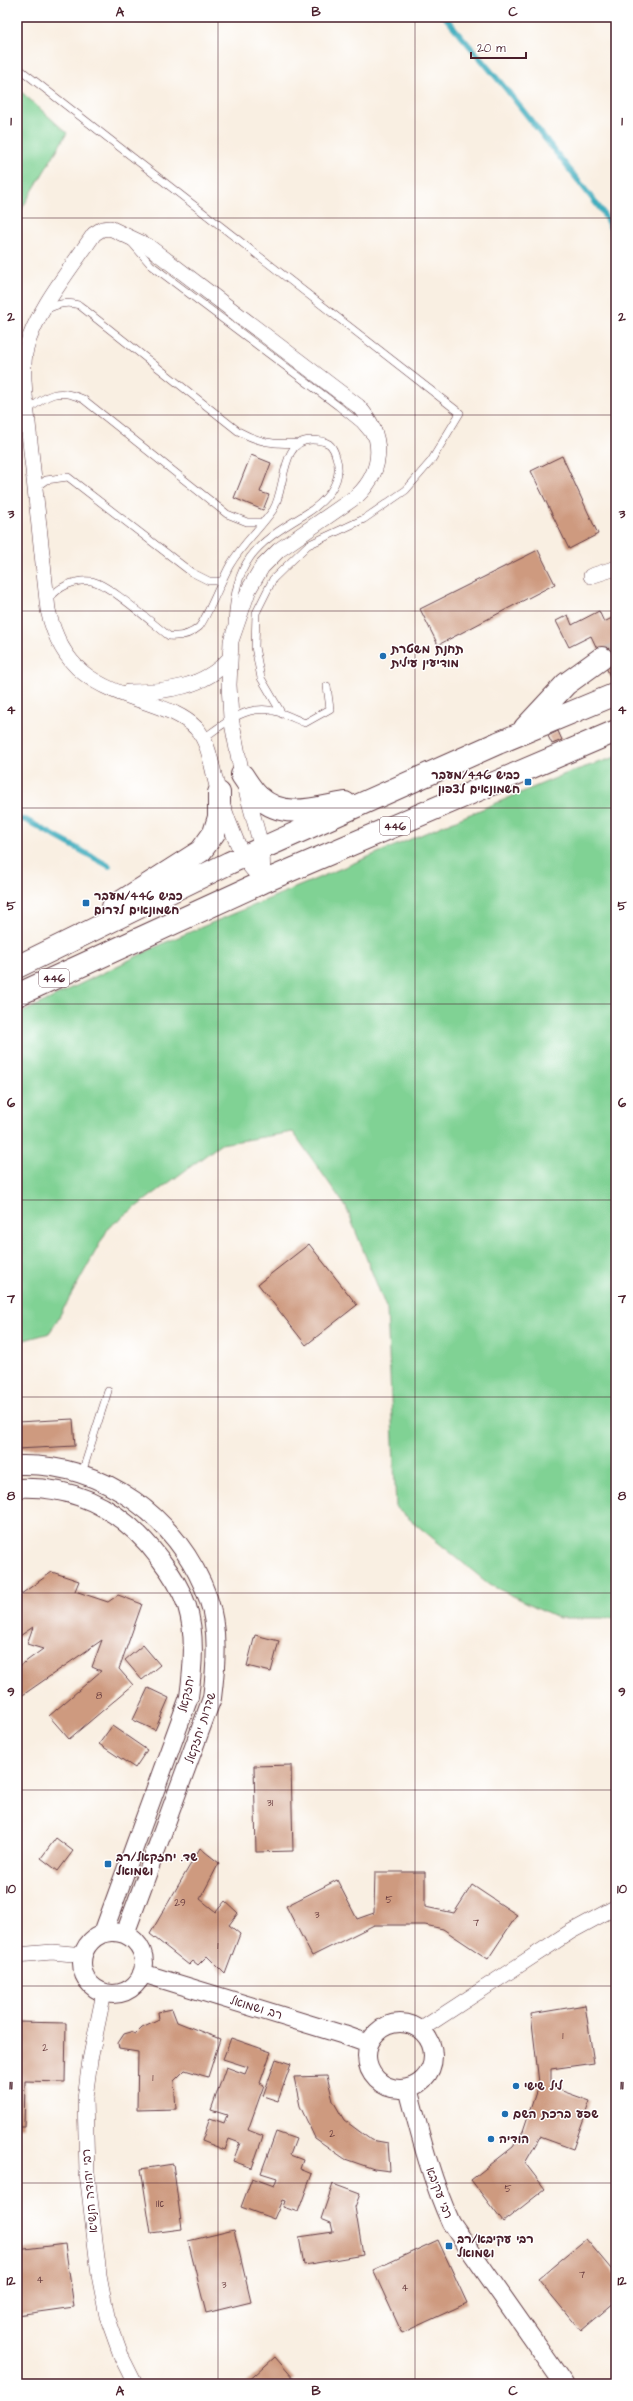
<svg xmlns="http://www.w3.org/2000/svg" width="633" height="2401" font-family="'Architects Daughter','Playpen Sans Hebrew',sans-serif">
<rect width="100%" height="100%" fill="#fff"/>
<filter id="ink" filterUnits="userSpaceOnUse"><feTurbulence type="fractalNoise" baseFrequency=".025" numOctaves="2"/><feDisplacementMap in="SourceGraphic" scale="8" xChannelSelector="R" yChannelSelector="G"/><feConvolveMatrix kernelMatrix="1 2 1 2 8 2 1 2 1" color-interpolation-filters="sRGB"/></filter>
<filter id="wash" filterUnits="userSpaceOnUse"><feTurbulence type="fractalNoise" baseFrequency=".012" numOctaves="4" result="noise"/><feDisplacementMap in="SourceGraphic" scale="16" xChannelSelector="R" yChannelSelector="G"/><feGaussianBlur stdDeviation="0.9" result="paint"/><feColorMatrix in="noise" values="0 0 0 0 0 0 0 0 0 0 0 0 0 0 0 0 0 1.4 0 .05"/><feComposite in="paint" operator="in"/></filter>
<g filter="url(#wash)">
<rect width="100%" height="100%" fill="#f9efe2"/>
<path fill="#80d294" stroke="#657860" d="M17,88L67,133L17,217Z
M616,757V1618H559L490,1585L396,1508L387,1310L346,1207L293,1132L221,1144L109,1227L50,1333L17,1342V1015L164,943L570,772Z"/>
<g fill="none" stroke-linecap="round" stroke-linejoin="round">
<path stroke="#40adbe" stroke-width="5.5" d="M445,17L507,90L602,211L616,238
M17,819L26,820L109,866"/>
</g>
<g id="blocks">
<path fill="#ce9a7f" d="M251,455L271,463L260,492L269,495L263,510L234,498Z
M562,456L598,534L569,549L531,471Z
M538,550L555,584L438,645L420,609Z
M599,611L604,622L616,616V675L611,678L591,636L569,647L556,621L568,615L572,625Z
M558,731L562,740L552,744L548,736Z
M309,1244L357,1305L306,1345L258,1284Z
M73,1419L75,1446L17,1449V1422Z
M52,1572L79,1581L75,1591L108,1602L118,1595L142,1604L119,1669L133,1685L69,1739L49,1716L101,1671L92,1667L102,1640L17,1699V1668L43,1649L27,1644L33,1627L17,1638V1597Z
M255,1635L279,1641L271,1672L247,1666Z
M143,1645L160,1665L142,1680L125,1660Z
M148,1688L169,1698L155,1730L133,1720Z
M112,1726L147,1750L135,1768L99,1744Z
M291,1765L293,1851L256,1852L254,1766Z
M56,1838L73,1851L58,1871L41,1858Z
M200,1848L219,1863L200,1899L216,1912L225,1901L238,1913L229,1925L240,1934L225,1974L207,1956L198,1965L193,1961L189,1965L150,1934Z
M375,1872H425V1907L454,1913L472,1885L517,1915L488,1959L443,1929L425,1925H374L312,1956L286,1906L337,1880L357,1919L374,1913Z
M585,2005L594,2063L551,2069V2087L590,2101L573,2149L540,2137L525,2163L545,2189L503,2222L471,2180L513,2147L523,2131L539,2083L531,2014Z
M172,2009L177,2022L220,2039L208,2077L185,2070L174,2081L176,2109L137,2110L138,2052L119,2049L118,2043L124,2034L131,2032L135,2034L142,2027L159,2019L158,2012Z
M17,2022L66,2023L65,2082L25,2081L24,2127H17Z
M231,2038L271,2052L260,2083L264,2085L248,2130L263,2136L252,2168L233,2161L240,2143L229,2139L225,2150L202,2141L210,2118L224,2123L227,2115L211,2110L226,2067L245,2074L248,2067L223,2059Z
M276,2059L291,2064L278,2101L263,2096Z
M327,2076L333,2101L344,2120L371,2140L388,2143L390,2171L374,2169L345,2159L315,2138L300,2106L294,2077Z
M276,2132L296,2139L290,2155L303,2160L300,2169L312,2174L298,2212L283,2207L285,2201L282,2200L274,2219L241,2207L252,2178L274,2186L277,2178L261,2173Z
M173,2164L182,2229L151,2233L141,2169Z
M333,2184L360,2194L355,2207L363,2255L304,2265L299,2237L333,2232L331,2223L321,2219Z
M234,2230L251,2302L206,2313L188,2241Z
M586,2239L616,2275V2301L581,2331L538,2279Z
M438,2240L467,2303L402,2333L373,2270Z
M65,2244L74,2307L17,2315V2250Z
M275,2357L294,2379L289,2384H245Z"/>
</g>
</g>
<g filter="url(#ink)">
<use href="#blocks" fill-opacity="0" stroke="#643e46" stroke-width="1"/>
<g fill="none" stroke-linecap="round" stroke-linejoin="round">
<path stroke="#d6c5bd" stroke-width="22" stroke-dasharray="22 11" stroke-linecap="butt" d="M602,658L616,652"/>
<defs>
<path id="service" d="M17,67L460,413L431,461L406,490L364,519L308,545L273,579L256,613L255,647L261,678L282,714
M131,242L151,265L338,406L360,424L371,437
M45,310C58,304 66,301 79,305L238,431C258,442 274,445 297,443
M27,411C47,394 58,388 83,399L227,514L247,522H262
M35,488L46,480L68,477L191,572L209,581H221
M48,600C58,587 74,579 91,581C108,583 153,624 169,636C181,637 190,635 199,627C207,618 222,579 230,565C242,544 260,529 273,510C286,490 280,439 312,440C318,440 324,441 329,444C333,447 335,453 336,457C345,482 324,503 304,515C252,546 236,561 232,623
M204,738C223,724 247,704 274,711C284,713 295,719 305,723L330,709L327,686
M82,1473L108,1391"/>
<path id="minor" d="M110,228L148,246L358,406C384,434 385,469 357,496L279,550L262,567L249,589L231,641L229,685L231,718L242,775L262,849L263,882C257,874 248,865 243,856C234,836 225,814 219,793C212,773 211,744 196,728C183,715 165,709 148,703C94,685 62,671 48,610L25,395C24,380 22,364 26,349C35,312 72,267 94,234L102,229Z
M591,576L616,568
M128,692C165,692 204,688 229,659
M17,1955L52,1952L83,1955
M104,1993L90,2060L85,2098L87,2173L99,2275L107,2316L122,2358L135,2384
M420,2030L570,1932L616,1907"/>
<path id="tertiary" d="M17,1465C103,1462 179,1518 208,1598C219,1629 216,1666 212,1698L125,1934
M17,1488C78,1485 124,1511 160,1559C171,1573 181,1588 187,1606C196,1635 193,1667 189,1697L103,1933
M82 1963a31 31 0 1 1 62 0a31 31 0 1 1-62 0Z
M142,1973L344,2035L369,2044
M367 2056a33 33 0 1 1 66 0a33 33 0 1 1-66 0Z
M408,2088C420,2134 431,2179 451,2223L564,2384"/>
<path id="primary" d="M525,728L566,684L602,658
M242,775C247,782 252,791 259,797C283,820 316,808 345,803
M113,907L201,851L214,833L219,817V793
M17,967L229,863L498,743L616,694
M17,995L263,882L616,731"/>
</defs>
<use href="#service" stroke="#643e46" stroke-width="8"/>
<use href="#minor" stroke="#643e46" stroke-width="16"/>
<use href="#tertiary" stroke="#643e46" stroke-width="20"/>
<use href="#primary" stroke="#643e46" stroke-width="24"/>
<use href="#service" stroke="#fff" stroke-width="7"/>
<use href="#minor" stroke="#fff" stroke-width="15"/>
<use href="#tertiary" stroke="#fff" stroke-width="18"/>
<use href="#primary" stroke="#fff" stroke-width="22"/>
</g>
</g>
<path fill="none" stroke="#4a1f2b" stroke-width="1" stroke-opacity="0.55" d="M218,17V2384M415,17V2384M17,218H616M17,415H616M17,611H616M17,808H616M17,1004H616M17,1200H616M17,1397H616M17,1593H616M17,1790H616M17,1986H616M17,2183H616"/>
<g fill="#1f6fb2" stroke="#fff" stroke-width="1.5">
<circle cx="383" cy="656" r="4"/>
<rect x="524" y="778" width="8" height="8" rx="2"/>
<rect x="82" y="899" width="8" height="8" rx="2"/>
<rect x="104" y="1860" width="8" height="8" rx="2"/>
<circle cx="516" cy="2086" r="4"/>
<circle cx="505" cy="2114" r="4"/>
<circle cx="491" cy="2139" r="4"/>
<rect x="445" y="2242" width="8" height="8" rx="2"/>
</g>
<g text-anchor="middle" dominant-baseline="central" stroke-width="3" stroke-linejoin="round" paint-order="stroke">
<g font-size="10" fill="#6b3e40">
<text x="99" y="1696">8</text>
<text x="270" y="1803">31</text>
<text x="389" y="1900">5</text>
<text x="180" y="1903">29</text>
<text x="317" y="1915">3</text>
<text x="476" y="1923">7</text>
<text x="218" y="1946">1</text>
<text x="563" y="2036">1</text>
<text x="45" y="2048">2</text>
<text x="153" y="2078">1</text>
<text x="332" y="2134">2</text>
<text x="508" y="2189">5</text>
<text x="160" y="2204">1א</text>
<text x="582" y="2275">7</text>
<text x="40" y="2280">4</text>
<text x="224" y="2285">3</text>
<text x="405" y="2288">4</text>
</g>
<g fill="#fff" stroke="#80626b" stroke-width="1">
<rect x="380" y="817" width="30" height="18" rx="3"/>
<rect x="39" y="969" width="30" height="18" rx="3"/>
</g>
<g font-size="11" font-weight="bold" fill="#4a1f2b">
<text x="395" y="826">446</text>
<text x="54" y="978">446</text>
</g>
<g font-size="12" font-weight="bold" fill="#4a1f2b" stroke="#fff" text-anchor="start">
<text x="391" y="649">תחנת משטרת<tspan x="391" dy="14">מודיעין עילית</tspan></text>
<text x="520" y="775" text-anchor="end">כביש 446/מעבר<tspan x="520" dy="14">חשמונאים לצפון</tspan></text>
<text x="94" y="896">כביש 446/מעבר<tspan x="94" dy="14">חשמונאים לדרום</tspan></text>
<text x="116" y="1857">שד. יחזקאל/רב<tspan x="116" dy="14">ושמואל</tspan></text>
<text x="524" y="2086">ליל שישי</text>
<text x="513" y="2114">שפע ברכת השם</text>
<text x="499" y="2139">הודיה</text>
<text x="457" y="2239">רבי עקיבא/רב<tspan x="457" dy="14">ושמואל</tspan></text>
</g>
<g font-size="12" fill="#4a1f2b" stroke="#fff">
<text transform="translate(187 1694) rotate(-77)">יחזקאל</text>
<text transform="translate(201 1728) rotate(-72)">שדרות יחזקאל</text>
<text transform="translate(256 2008) rotate(17)">רב ושמואל</text>
<text transform="translate(90 2191) rotate(-95)">רבי יהודה הנשיא</text>
<text transform="translate(439 2193) rotate(69)">רבי עקיבא</text>
</g>
</g>
<rect width="633" height="2401" fill="none" stroke="#fff" stroke-width="44"/>
<path d="M471 52v6h55v-6" fill="none" stroke="#4a1f2b" stroke-width="2"/>
<text x="477" y="52" font-size="12" fill="#4a1f2b" stroke="#ffffff" stroke-width="3" paint-order="stroke">20 m</text>
<rect x="22" y="22" width="589" height="2357" fill="none" stroke="#4a1f2b" stroke-width="1.5"/>
<g font-size="13" text-anchor="middle" font-weight="bold" fill="#4a1f2b">
<text x="120" y="16">A</text>
<text x="316" y="16">B</text>
<text x="513" y="16">C</text>
<text x="11" y="125">1</text>
<text x="622" y="125">1</text>
<text x="11" y="321">2</text>
<text x="622" y="321">2</text>
<text x="11" y="518">3</text>
<text x="622" y="518">3</text>
<text x="11" y="714">4</text>
<text x="622" y="714">4</text>
<text x="11" y="910">5</text>
<text x="622" y="910">5</text>
<text x="11" y="1107">6</text>
<text x="622" y="1107">6</text>
<text x="11" y="1303">7</text>
<text x="622" y="1303">7</text>
<text x="11" y="1500">8</text>
<text x="622" y="1500">8</text>
<text x="11" y="1696">9</text>
<text x="622" y="1696">9</text>
<text x="11" y="1893">10</text>
<text x="622" y="1893">10</text>
<text x="11" y="2089">11</text>
<text x="622" y="2089">11</text>
<text x="11" y="2285">12</text>
<text x="622" y="2285">12</text>
<text x="120" y="2395">A</text>
<text x="316" y="2395">B</text>
<text x="513" y="2395">C</text>
</g>
</svg>
